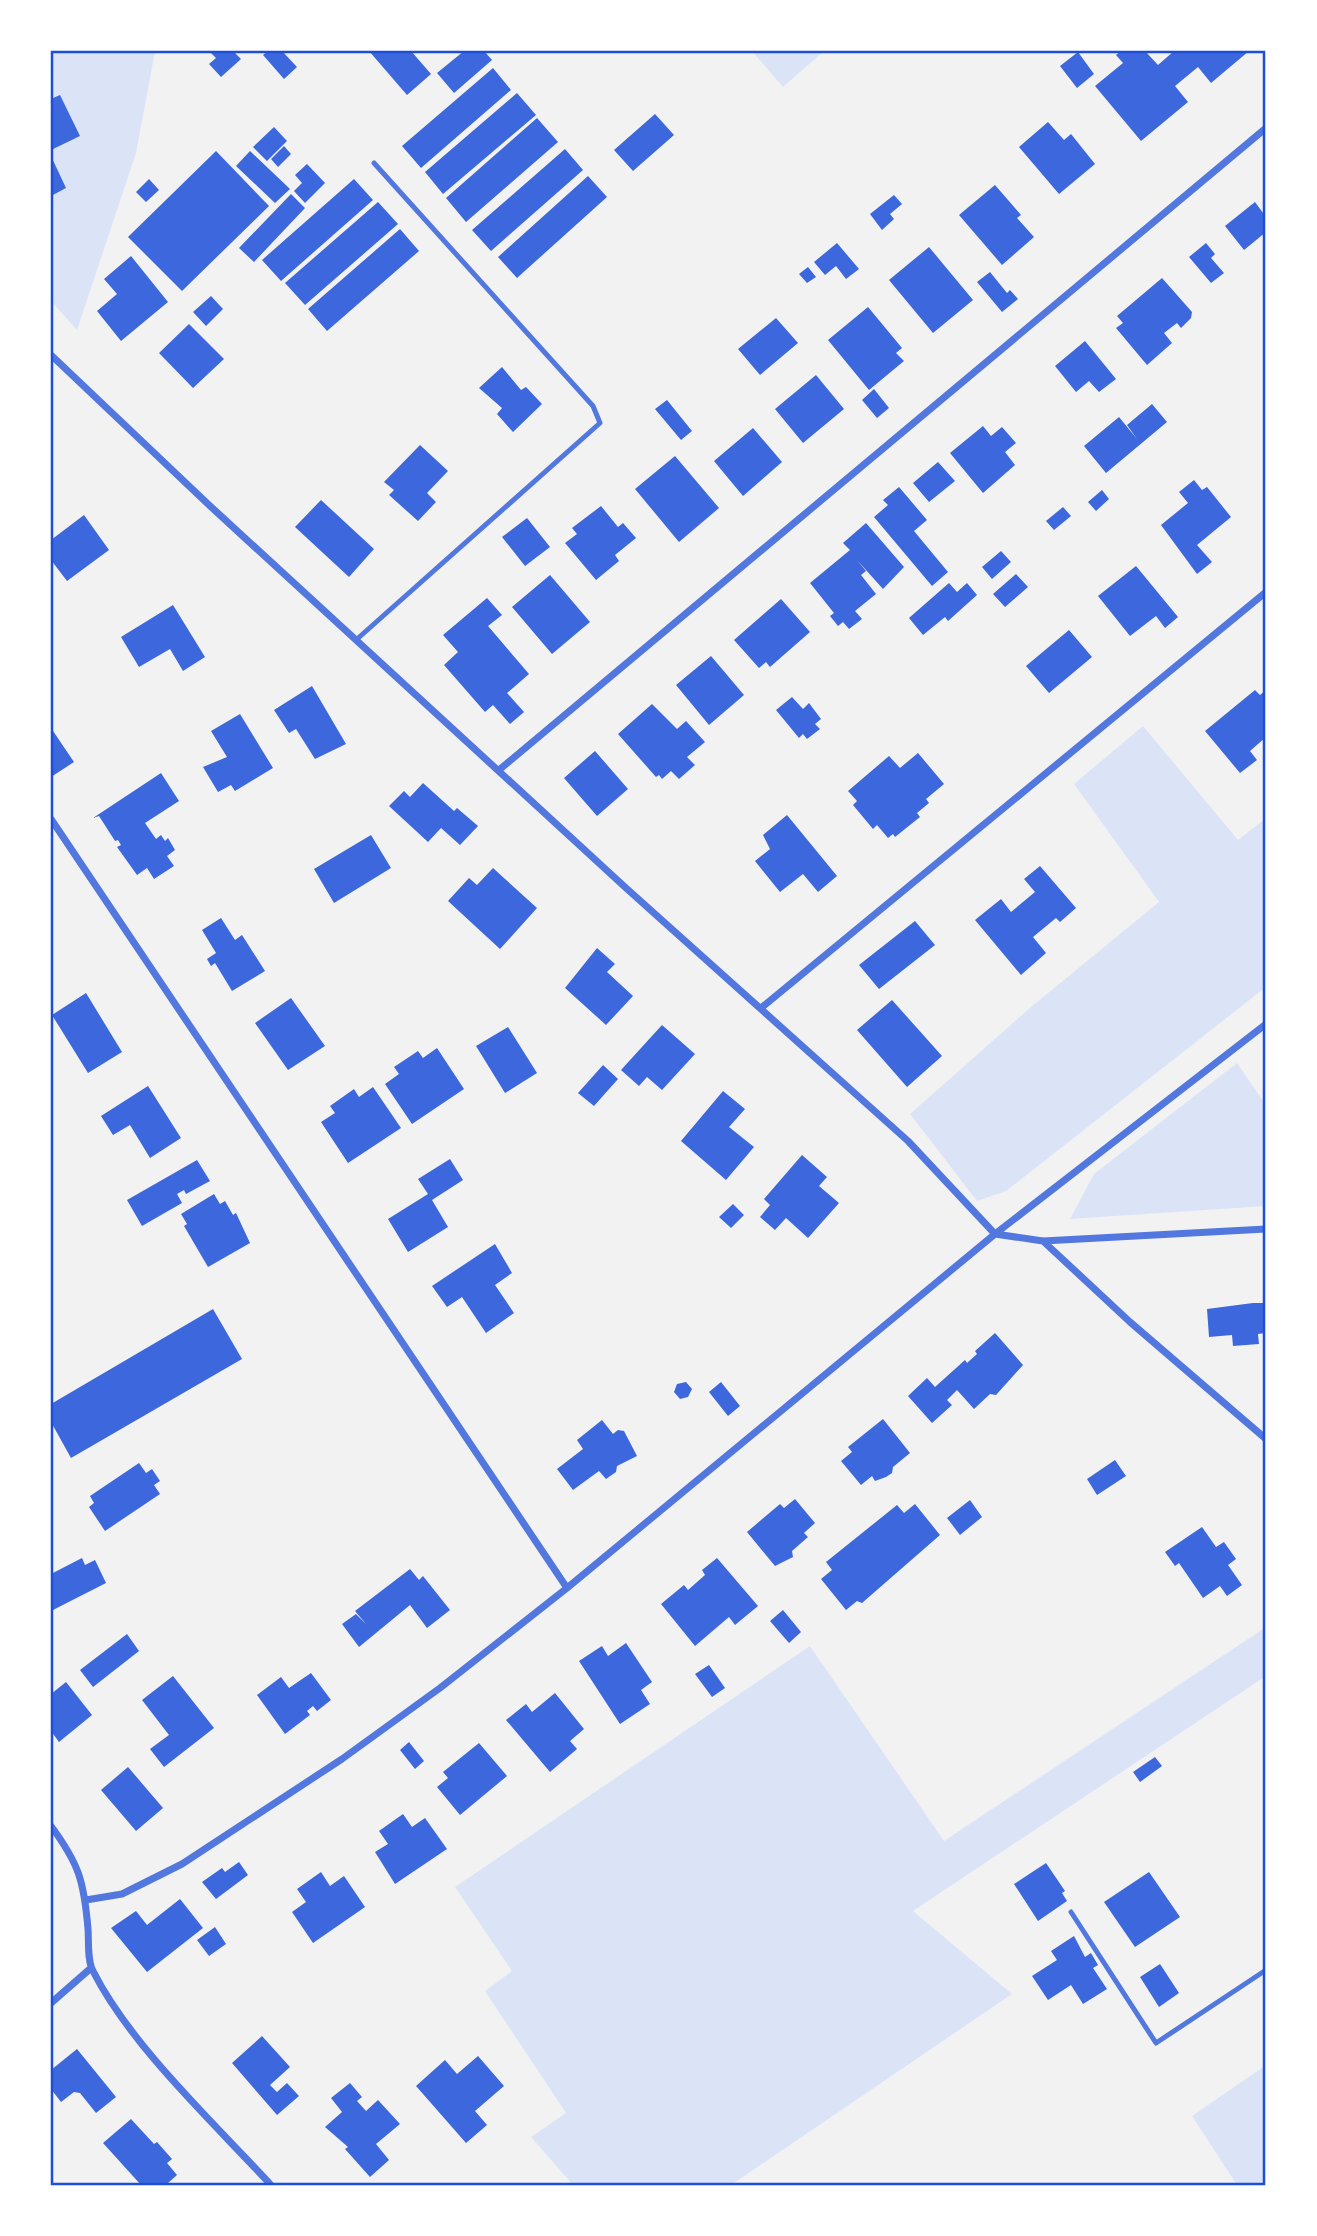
<svg xmlns="http://www.w3.org/2000/svg" width="1317" height="2236" font-family="'Noto Serif',serif">
<rect width="100%" height="100%" fill="#f2f2f2"/>
<path fill="#dbe4f7" d="M51,51H155L136,153L77,330L51,301Z
M752,51H824L783,87Z
M1143,726L1238,840L1266,818V987L1006,1191L977,1201L910,1114L1031,1007L1159,902L1074,784Z
M1237,1063L1266,1105V1206L1070,1219L1094,1174Z
M1266,1627V1676L913,1911L1012,1994L731,2185H573L531,2137L566,2113L485,1991L512,1971L455,1887L810,1646L944,1841Z
M1266,2065V2185H1237L1192,2116Z"/>
<path fill="#3d67dc" d="M209,51H233L241,59L221,77L209,64L216,58Z
M268,51H282L297,67L284,79L263,55Z
M369,51H411L431,74L407,95Z
M464,51H484L492,60L454,93L437,73Z
M1121,51H1145L1158,65L1174,51H1249L1211,83L1198,67L1175,86L1188,102L1141,141L1095,86L1123,63L1116,55Z
M1078,52L1094,74L1077,88L1060,66Z
M493,68L511,90L421,168L402,146Z
M517,93L536,115L443,194L425,172Z
M60,95L80,136L51,150V99Z
M655,114L674,135L633,171L614,150Z
M537,118L558,142L466,222L446,198Z
M1048,122L1064,140L1071,134L1095,164L1059,194L1019,147Z
M274,127L287,141L267,161L253,147Z
M284,146L291,154L278,167L271,159Z
M565,149L583,170L491,251L472,230Z
M216,151L269,206L182,291L128,237Z
M250,151L290,189L275,203L236,166Z
M51,156L66,188L51,196Z
M307,164L325,183L305,203L294,191L302,183L295,175Z
M588,176L607,197L517,278L498,257Z
M149,179L159,190L146,202L136,192Z
M354,179L373,200L281,281L262,260Z
M995,185L1021,215L1017,218L1034,237L1002,265L959,215Z
M291,194L305,208L254,262L239,248Z
M894,195L902,204L890,214L894,219L882,230L870,214Z
M378,202L398,224L305,305L285,283Z
M1255,202L1266,217V232L1244,250L1225,226Z
M400,229L419,251L327,331L308,309Z
M837,243L859,269L846,279L836,266L825,275L814,262Z
M1206,243L1215,254L1211,258L1224,273L1211,283L1189,257Z
M929,247L973,300L933,333L889,280Z
M131,256L168,302L121,341L97,311L117,294L104,279Z
M808,267L816,277L807,283L799,274Z
M990,272L1007,293L1010,290L1018,299L1002,312L977,282Z
M1162,278L1192,312L1191,318L1181,328L1177,323L1164,333L1172,343L1147,365L1116,328L1123,323L1117,316Z
M211,296L223,309L206,326L193,312Z
M868,307L902,348L896,353L904,361L869,390L828,340Z
M776,318L798,343L760,375L738,349Z
M189,324L224,359L193,388L159,353Z
M1085,341L1116,379L1099,392L1089,381L1076,392L1055,366Z
M502,367L521,390L526,387L542,404L513,432L497,414L502,408L479,388Z
M816,375L844,409L803,443L775,409Z
M874,389L889,408L877,418L862,400Z
M667,400L692,431L681,440L655,409Z
M1152,404L1167,422L1106,473L1084,446L1119,417L1137,439L1127,425Z
M983,426L991,436L1002,427L1016,443L1005,452L1015,465L983,493L950,453Z
M753,428L782,462L743,496L714,461Z
M420,445L448,471L427,493L436,502L418,521L389,495L394,490L384,482Z
M675,456L719,508L679,542L635,489Z
M938,462L955,481L929,502L913,483Z
M1194,480L1202,490L1207,487L1231,517L1197,545L1212,562L1197,574L1161,525L1188,503L1179,492Z
M899,487L927,520L914,531L948,572L932,586L874,517L888,505L883,500Z
M1102,490L1109,499L1096,511L1088,502Z
M321,500L374,549L349,577L295,527Z
M601,506L618,527L623,523L636,538L615,555L619,561L596,580L565,543L577,534L572,528Z
M1063,507L1071,516L1054,530L1046,521Z
M84,515L109,550L67,581L51,560V540Z
M527,518L550,547L525,566L502,537Z
M866,523L904,567L883,589L857,560L866,571L861,575L876,594L855,611L862,619L849,629L843,622L838,626L830,616L834,613L810,583L850,550L843,543Z
M1001,551L1011,562L992,579L982,567Z
M1136,566L1178,617L1165,628L1156,616L1130,636L1098,596Z
M1016,574L1028,587L1005,607L993,594Z
M550,575L590,622L552,654L512,607Z
M949,583L957,592L967,583L977,595L948,621L945,617L923,635L909,618Z
M487,598L502,615L488,626L529,674L507,693L524,712L510,724L493,705L485,712L444,665L458,652L443,635Z
M781,599L810,632L770,667L766,662L759,668L734,640Z
M173,605L205,657L183,671L170,649L139,667L121,637Z
M1069,630L1092,657L1049,693L1026,666Z
M711,656L744,695L709,725L676,685Z
M312,686L346,744L315,759L296,729L289,733L274,710Z
M1255,690L1260,695L1266,690V737L1250,751L1257,760L1240,773L1205,731Z
M792,697L803,709L809,703L821,719L815,724L820,729L807,739L803,734L799,738L776,710Z
M652,704L677,729L686,721L705,742L687,757L695,765L679,779L671,771L662,779L659,775L656,777L618,734Z
M240,714L273,768L235,791L231,785L218,792L203,767L227,757L211,731Z
M51,728L74,762L51,777Z
M595,751L628,789L597,816L564,778Z
M918,753L944,784L926,799L929,803L917,813L920,817L895,837L893,834L888,838L877,825L873,829L853,805L857,801L848,791L889,756L900,768Z
M161,773L179,801L145,823L156,839L161,835L165,841L168,838L175,850L167,856L174,866L154,879L147,868L137,875L117,847L121,845L118,840L115,841L99,816L93,818Z
M423,783L454,811L457,808L478,826L460,845L441,828L428,842L389,806L404,791L410,797Z
M787,815L837,876L818,892L803,874L780,892L755,861L770,849L763,835Z
M371,835L391,868L334,903L314,869Z
M1040,866L1076,908L1060,922L1056,918L1033,937L1046,953L1021,975L975,920L1001,899L1011,912L1035,892L1024,879Z
M493,868L537,908L500,949L448,901L469,878L477,885Z
M221,918L235,940L242,935L265,971L232,991L215,963L211,966L207,959L216,953L202,930Z
M915,921L935,945L879,989L859,965Z
M597,948L615,964L607,972L633,996L606,1025L565,988Z
M86,993L122,1052L88,1073L52,1015Z
M291,998L325,1046L288,1070L255,1023Z
M892,1000L942,1056L907,1087L857,1030Z
M662,1025L695,1054L662,1090L647,1077L639,1086L621,1070Z
M508,1027L537,1073L505,1093L476,1046Z
M437,1048L464,1089L412,1124L385,1084L399,1074L394,1067L418,1051L423,1058Z
M603,1065L618,1079L594,1106L578,1093Z
M148,1086L181,1138L150,1158L130,1125L113,1135L101,1116Z
M373,1087L401,1128L348,1163L321,1122L335,1113L330,1106L354,1089L359,1097Z
M723,1091L745,1109L729,1127L754,1147L726,1180L681,1141Z
M802,1155L827,1177L819,1186L839,1203L808,1238L786,1218L775,1230L760,1217L770,1205L764,1199Z
M450,1159L463,1180L432,1200L448,1227L408,1252L388,1219L428,1194L418,1179Z
M197,1160L210,1181L186,1194L184,1190L177,1194L182,1203L142,1226L127,1200Z
M214,1194L220,1204L225,1201L233,1215L236,1213L250,1243L208,1267L184,1226L187,1224L181,1214Z
M733,1204L744,1215L731,1228L719,1217Z
M495,1244L512,1273L495,1285L514,1313L486,1333L462,1297L447,1307L432,1286Z
M1253,1303H1266V1333L1258,1334L1259,1344L1233,1346L1232,1335L1209,1337L1207,1309Z
M213,1309L242,1359L71,1458L51,1422V1404Z
M995,1333L1023,1365L996,1395L990,1394L974,1409L957,1390L947,1400L952,1405L932,1423L908,1396L927,1378L935,1387L965,1360L967,1363L977,1354L975,1351Z
M686,1382L692,1389L688,1397L680,1399L674,1392L677,1384Z
M721,1382L740,1406L728,1416L709,1392Z
M883,1419L910,1453L893,1467L892,1473L886,1477L875,1481L872,1476L861,1485L841,1461L852,1452L848,1447Z
M602,1420L613,1434L618,1430L624,1431L637,1456L617,1466L616,1472L606,1479L599,1471L573,1490L557,1469L583,1449L577,1440Z
M1115,1460L1126,1476L1097,1495L1087,1479Z
M139,1463L146,1473L152,1469L160,1481L154,1485L160,1494L105,1531L89,1507L94,1503L90,1496Z
M795,1499L815,1523L804,1533L808,1537L792,1551L793,1557L775,1566L747,1532L780,1504L784,1508Z
M970,1500L982,1517L960,1535L947,1518Z
M915,1504L940,1535L862,1603L857,1601L846,1610L821,1579L832,1570L826,1562L897,1505L904,1513Z
M1202,1527L1216,1547L1224,1542L1236,1559L1228,1565L1242,1585L1227,1596L1220,1586L1203,1598L1179,1563L1175,1566L1165,1552Z
M82,1558L85,1565L95,1560L106,1583L51,1611V1574Z
M717,1558L758,1606L735,1625L729,1617L695,1646L661,1604L684,1585L688,1590L705,1575L702,1570Z
M410,1569L419,1580L423,1576L450,1610L427,1628L410,1605L359,1647L342,1624L356,1614L366,1624L355,1611Z
M783,1610L801,1632L789,1643L770,1621Z
M127,1634L139,1651L93,1687L80,1670Z
M626,1643L652,1682L641,1690L650,1704L620,1724L579,1661L602,1646L608,1656Z
M709,1665L725,1688L712,1697L695,1674Z
M311,1673L331,1700L317,1711L313,1706L307,1711L310,1715L285,1734L257,1695L281,1677L289,1688Z
M173,1676L214,1728L164,1767L150,1749L169,1735L142,1700Z
M66,1682L92,1715L59,1742L51,1731V1694Z
M555,1693L584,1729L570,1741L577,1749L550,1772L506,1720L526,1704L532,1712Z
M409,1742L424,1761L415,1769L400,1750Z
M479,1743L507,1776L460,1815L437,1787L448,1778L443,1772Z
M1155,1757L1162,1766L1140,1782L1133,1772Z
M128,1767L163,1808L136,1831L101,1790Z
M403,1814L412,1827L425,1818L447,1849L395,1884L375,1852L388,1844L379,1831Z
M239,1862L248,1875L216,1899L202,1882L222,1868L225,1872Z
M1046,1863L1065,1891L1062,1893L1067,1901L1038,1921L1014,1884Z
M321,1872L330,1886L344,1876L365,1907L313,1943L292,1912L306,1902L297,1889Z
M1149,1872L1180,1917L1135,1947L1104,1902Z
M180,1899L203,1928L147,1972L111,1928L136,1911L147,1925Z
M215,1927L226,1944L209,1956L197,1940Z
M1074,1936L1085,1957L1091,1953L1098,1965L1093,1968L1107,1989L1083,2004L1071,1985L1048,2000L1032,1976L1057,1960L1051,1951Z
M1160,1964L1179,1993L1159,2007L1140,1977Z
M262,2036L290,2067L270,2085L277,2092L287,2083L299,2096L277,2115L232,2063Z
M77,2049L116,2097L96,2113L80,2093L74,2092L61,2102L51,2089V2070Z
M478,2056L504,2086L475,2111L487,2125L466,2143L416,2086L445,2060L457,2074Z
M350,2083L362,2097L357,2101L366,2111L378,2100L400,2124L376,2144L389,2160L370,2177L345,2149L348,2147L325,2127L342,2112L331,2098Z
M131,2119L154,2144L157,2142L172,2159L167,2163L177,2175L168,2183L170,2185H141L103,2143Z"/>
<g fill="none" stroke-linecap="round" stroke-linejoin="round">
<path stroke="#5277de" stroke-width="5" d="M356,640L600,423L593,406L374,163
M1071,1912L1156,2043L1266,1970"/>
<path stroke="#5277de" stroke-width="7" d="M51,355L209,505L626,888L908,1141L995,1234
M499,770L1266,128
M51,819L567,1588
M761,1008L1266,592
M995,1234L1043,1241L1266,1229
M1043,1241L1130,1322L1266,1439
M51,1826C79,1864 84,1881 88,1929C89,1941 87,1960 93,1971C131,2046 213,2122 271,2185
M86,1900L122,1894L182,1864L342,1759L440,1688L567,1588L995,1234L1266,1024
M51,2003L91,1968"/>
</g>
<rect width="1317" height="2236" fill="none" stroke="#ffffff" stroke-width="105"/>
<rect x="52" y="52" width="1212" height="2132" fill="none" stroke="#1d4ed8" stroke-width="2.5"/>
</svg>
